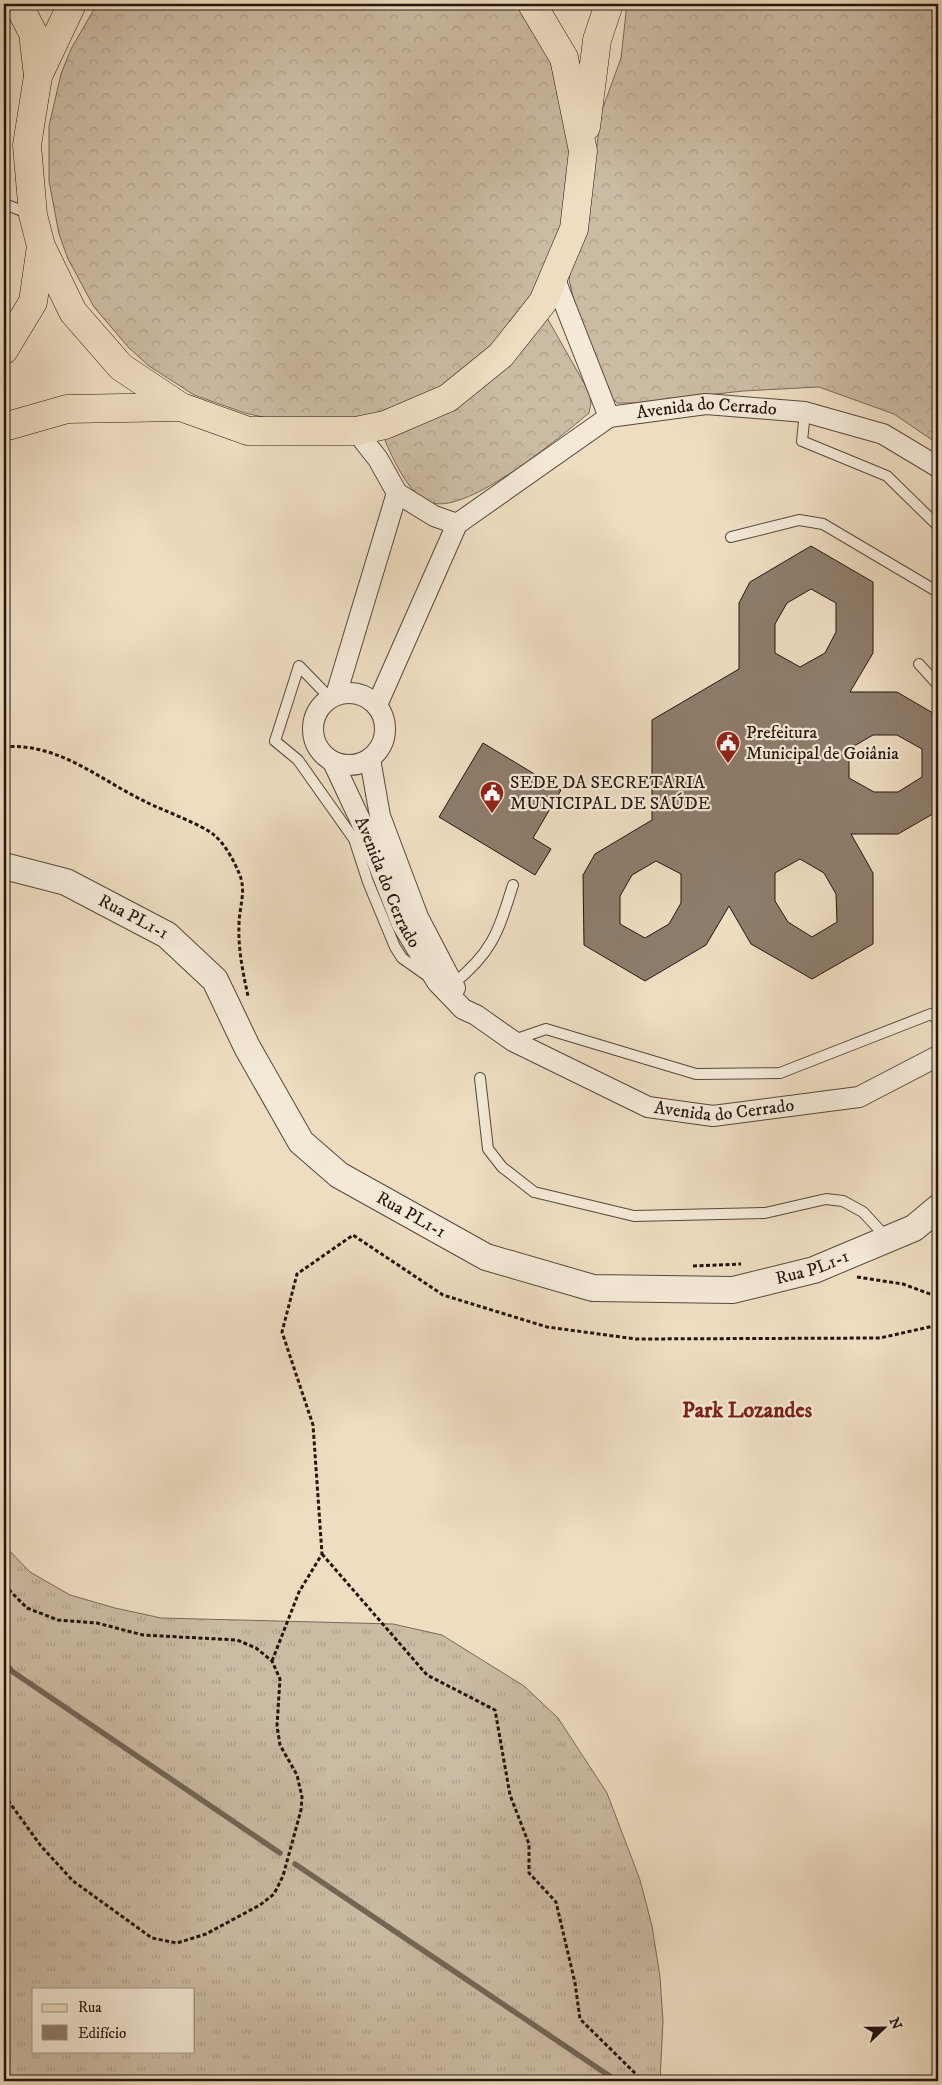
<svg xmlns="http://www.w3.org/2000/svg" width="942" height="2085" font-family="'IM FELL DW Pica',serif">
<defs>
<pattern id="grass-tufts" width="24" height="20" patternUnits="userSpaceOnUse" patternTransform="scale(1.25)"><rect width="24" height="20" fill="#cbbba3"/><path d="M3 7l-1-3M5 7V3M7 7l1-3M15 17l-1-3M17 17v-4M19 17l1-3" fill="none" stroke="#aea08b"/></pattern>
<pattern id="forest-crowns" width="20" height="18" patternUnits="userSpaceOnUse" patternTransform="scale(1.25)"><rect width="20" height="18" fill="#cbbba3"/><path d="M2 6a3 3 0 1 1 6 0M12 15a3 3 0 1 1 6 0" fill="none" stroke="#aea08b"/></pattern>
</defs>
<rect width="100%" height="100%" fill="#eeddc1"/>
<filter id="stains"><feTurbulence type="fractalNoise" baseFrequency=".004" numOctaves="4"/><feColorMatrix values="0 0 0 0 .2 0 0 0 0 .09 0 0 0 0 .02 0 0 0 .5 -.17"/></filter>
<radialGradient id="worn" r=".72"><stop offset=".6" stop-color="#630" stop-opacity="0"/><stop offset="1" stop-color="#630" stop-opacity=".3"/></radialGradient>
<path fill="url(#grass-tufts)" stroke="#776859" fill-rule="evenodd" d="M4,1545L30,1572L70,1595L115,1608L161,1618L393,1624L442,1635L524,1686L558,1718L607,1793L640,1880L652,1926L660,1977L663,2021L660,2081H4ZM34,1989H194V2051H34Z"/>
<path fill="url(#forest-crowns)" stroke="#776859" d="M97,4H521L552,59L571,142L563,227L543,280L512,327L451,381L427,394L377,413L351,419H271L245,413L194,395L149,366L129,348L94,307L68,259L59,234L49,181V126L61,74L71,49Z
M627,4H938V444L894,414L819,387L743,391L634,403H617L603,389L578,317L569,280L572,260L587,224L601,113L621,58Z
M546,316L589,392L591,403L589,413C560,437 470,513 432,503C409,498 390,453 382,433Z"/>
<g fill="none" stroke-linecap="round" stroke-linejoin="round">
<path stroke="#736555" stroke-width="5.5" d="M4,1662L13,1672L280,1853
M295,1864L617,2081"/>
</g>
<path fill="#8d7d6c" stroke="#23160f" fill-rule="evenodd" d="M811,546L873,582V653L850,692H897L938,716V811L898,834H851L873,873V944L812,979L751,944L729,906L706,945L645,981L584,945L583,875L595,854L652,820V720L739,669V603L750,582ZM811,589L836,603V632L825,653L800,667L775,653V624L787,603ZM873,735H897L922,749V777L898,792H874L849,778V749ZM800,859L824,873L836,894L837,922L812,937L788,922L775,901V873ZM656,861L681,874V903L669,924L645,938L620,924V896L632,875Z
M483,743L561,790L533,838L551,849L535,875L439,817Z"/>
<g fill="none" stroke-linecap="round" stroke-linejoin="round">
<defs>
<path id="service" d="M4,204L31,214
M805,412L802,441L887,476L938,526
M731,537L799,520L823,524L938,592
M919,664L938,685
M330,698L299,666L275,741L298,760L354,839L368,882L395,947L402,958L429,977
M450,984H453C493,952 498,932 513,885
M514,1040L546,1029L696,1074L780,1073L931,1014L938,1020
M480,1078L488,1149L502,1167L534,1192L634,1216L765,1213L826,1199L843,1201L863,1212L887,1238"/>
<g id="minor">
<path d="M554,277L609,417"/>
<path id="s1" d="M397,493L434,516L457,524L609,417L706,404L805,412L883,434L938,467"/>
<circle cx="349" cy="729" r="36"/>
<path d="M336,695L397,493L378,459L356,431"/>
<path d="M377,705L457,524"/>
<path d="M370,759L380,816L418,917L455,988"/>
<path id="s2" d="M333,762L364,828L402,924L437,982L463,1009L476,1015L513,1041L648,1107L713,1116L859,1097L938,1056"/>
</g>
<g id="tertiary">
<path id="s3" d="M4,866L66,882L167,935L215,980L247,1047L301,1142L339,1175L486,1257L593,1288L733,1290L814,1270L914,1228L938,1208"/>
</g>
<path id="primary" d="M72,4L38,76L27,145L33,215L41,246L73,312L121,367L181,407L248,431H356L385,425L448,398L501,355L543,302L574,229L583,151L564,58L532,4
M586,127L597,40L609,4
M4,350L33,302L41,246
M4,427L67,409L181,407"/>
<path id="motorway" d="M18,4L33,33L38,76"/>
</defs>
<use href="#service" stroke="#56483c" stroke-width="12"/>
<use href="#minor" stroke="#56483c" stroke-width="22"/>
<use href="#tertiary" stroke="#56483c" stroke-width="28"/>
<use href="#primary" stroke="#23160f" stroke-width="29"/>
<use href="#motorway" stroke="#23160f" stroke-width="29"/>
<path stroke="#23160f" stroke-width="3" stroke-dasharray="4 2.5" stroke-linecap="butt" d="M4,747C58,742 100,780 146,802C162,810 203,825 214,835C225,844 234,861 239,873C247,891 239,907 239,925C238,949 243,973 248,996
M693,1266L741,1264
M857,1277L903,1284L938,1297
M322,1554L427,1675L495,1710L510,1795L529,1844V1873L556,1902L575,1983L580,2019L643,2081
M4,1585L27,1608L58,1620L97,1623L143,1635L237,1640L256,1648L272,1661L280,1679L277,1726L280,1745L297,1775L302,1797L301,1810L283,1876L274,1894L260,1905L206,1934L177,1943L152,1938L73,1881L41,1846L4,1795
M272,1661L299,1592L322,1554L313,1425L282,1332L297,1274L353,1235L443,1295L547,1327L636,1339L880,1338L938,1325"/>
<use href="#service" stroke="#f4e9d7" stroke-width="10"/>
<use href="#minor" stroke="#f4e9d7" stroke-width="20"/>
<use href="#tertiary" stroke="#f4e9d7" stroke-width="26"/>
<use href="#primary" stroke="#eeddc1" stroke-width="28"/>
<use href="#motorway" stroke="#eeddc1" stroke-width="28"/>
</g>
<defs>
<symbol id="civic-pin" viewBox="-11 -11 22 30"><path d="M0 17L-7.5 6A9.5 9.5 0 1 1 7.5 6Z" fill="#8f2418" stroke="#f4e9d7"/><path d="M-.6-6.5H3V-4.5H.6V-3L4-1V1h2V6H-6V1h2V-1L-.6-3ZM-1.2 2.5V6h2.4V2.5Z" fill="#fff"/></symbol>
</defs>
<g fill-rule="evenodd">
<use href="#civic-pin" x="714" y="729" width="28" height="38"/>
<use href="#civic-pin" x="478" y="779" width="28" height="38"/>
</g>
<g text-anchor="middle" dominant-baseline="central" stroke-width="4.5" stroke-linejoin="round" paint-order="stroke">
<g font-size="18" fill="#23160f" stroke="#f4e9d7">
<text stroke="none"><textPath href="#s1" startOffset="352">Avenida do Cerrado</textPath></text>
<text stroke="none"><textPath href="#s2" startOffset="132">Avenida do Cerrado</textPath></text>
<text stroke="none"><textPath href="#s3" startOffset="140">Rua PL1-1</textPath></text>
<text stroke="none"><textPath href="#s2" startOffset="568">Avenida do Cerrado</textPath></text>
<text stroke="none"><textPath href="#s3" startOffset="560">Rua PL1-1</textPath></text>
<text stroke="none"><textPath href="#s3" startOffset="980">Rua PL1-1</textPath></text>
</g>
<g font-size="18" fill="#23160f" stroke="#f4e9d7" text-anchor="start">
<text x="746" y="733">Prefeitura<tspan x="746" dy="21">Municipal de Goiânia</tspan></text>
<text x="510" y="783">SEDE DA SECRETARIA<tspan x="510" dy="21">MUNICIPAL DE SAÚDE</tspan></text>
</g>
<g font-size="22" font-weight="bold" fill="#7a1f14" stroke="#f4e9d7">
<text x="747" y="1410">Park Lozandes</text>
</g>
</g>
<rect width="942" height="2085" fill="none" stroke="#eeddc1" stroke-width="20"/>
<rect x="5" y="5" width="932" height="2075" fill="none" stroke="#23160f" stroke-width="2.5"/>
<rect x="10" y="10" width="922" height="2065" fill="none" stroke="#23160f"/>
<rect x="32" y="1988" width="162" height="65" fill="#f4e9d7" stroke="#a09587"/>
<rect x="42" y="2004" width="25" height="8" fill="#eeddc1" stroke="#a09587"/>
<text x="78" y="2012" font-size="15" fill="#23160f">Rua</text>
<rect x="42" y="2025" width="25" height="15" fill="#8d7d6c" stroke="#a09587"/>
<text x="78" y="2038" font-size="15" fill="#23160f">Edifício</text>
<g transform="translate(884 2028) rotate(68)" stroke="#f4e9d7" stroke-width="4" paint-order="stroke">
<path d="M0-4L9 19L0 12L-9 19Z" fill="#23160f"/>
<text y="-8" font-size="14" font-weight="bold" text-anchor="middle" fill="#23160f">N</text>
</g>
<rect width="100%" height="100%" filter="url(#stains)"/>
<rect width="100%" height="100%" fill="url(#worn)"/>
</svg>
